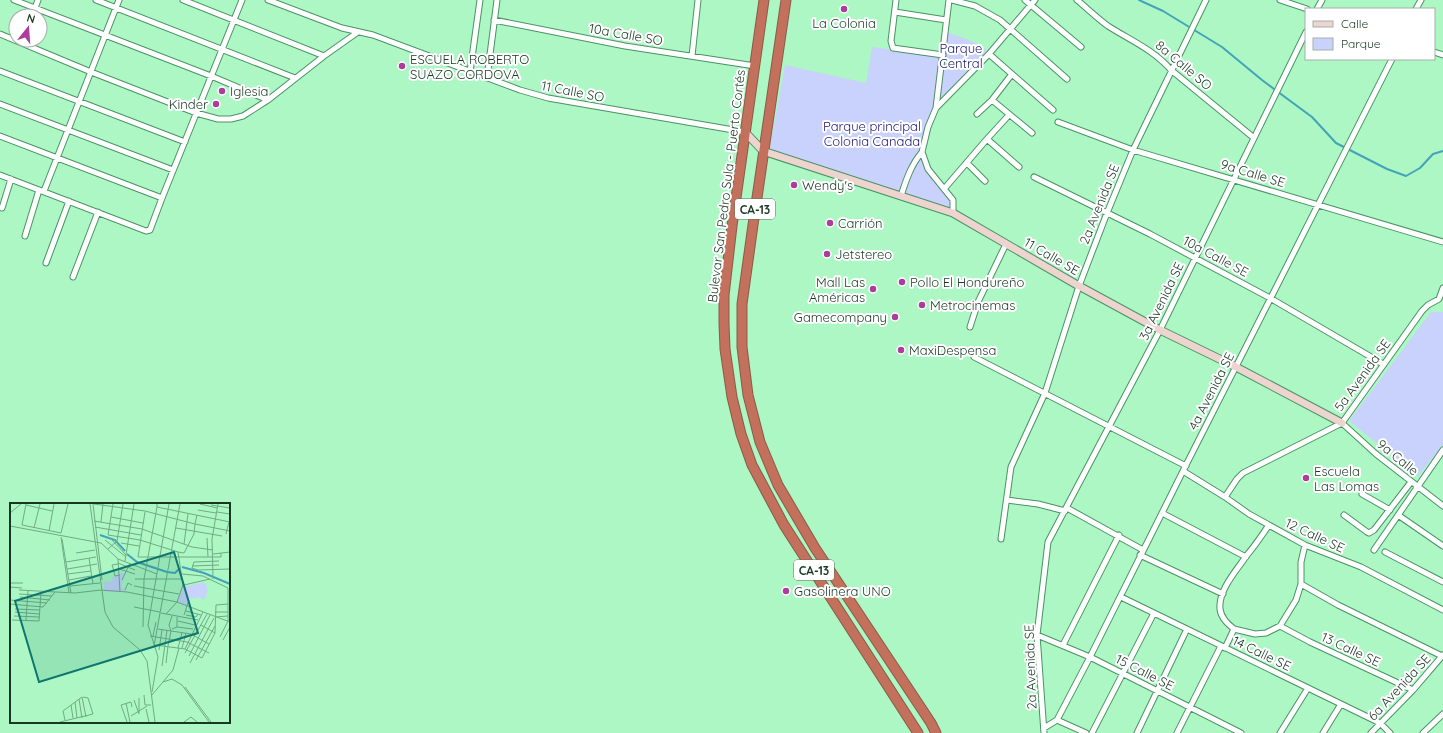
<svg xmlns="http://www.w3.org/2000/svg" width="1443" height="733" font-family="Quicksand,sans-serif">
<rect width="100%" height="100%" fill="#acf7c4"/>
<path fill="#c8d2fc" d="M947,32L974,42L987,50L938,104Z
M872,47L942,56L934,109L920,151L926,170L953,200V213L769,153L785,65L866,83Z
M1431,312H1443V445L1418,476L1349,421Z"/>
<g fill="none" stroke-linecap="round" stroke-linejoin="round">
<path stroke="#43a4b9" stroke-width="2" d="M1139,0L1163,11L1222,47L1262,80L1312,117L1336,143L1387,169L1406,176L1420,168L1433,154L1443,151"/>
<defs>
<path id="street" d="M14,0L211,76L268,100
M96,0L295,78
M183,0L324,56
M268,0L342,28L373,35L520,90L548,98L745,132
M896,0L891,41L893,48L943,55
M949,0L936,108L928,127L922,152L928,169L953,200V213
M952,0L975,6L1000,20L1067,79
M1025,0L1081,47
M1077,0C1087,8 1097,18 1108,26C1130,40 1154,50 1171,70L1254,138
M1280,0L1307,9
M1317,9L1322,0
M1416,9L1421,0
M895,12L946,20
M32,16L38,0
M494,20L625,46L755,66
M0,34L91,72L196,113L218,119H231L243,116L268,100L324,56L358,32
M1434,52L1443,55
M989,54L1053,110
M692,56L698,0
M0,71L185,142
M470,72L480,0
M487,78L497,0
M992,100L1032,133
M0,104L173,170
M936,108L989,54L1035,0
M977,114L992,100L1012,74
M1058,122L1133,150L1443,242
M0,136L162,198
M987,139L1009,115
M967,163L985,181
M0,175L146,231L150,230L162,198L242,0
M1034,177L1150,234L1270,298L1383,364
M944,189L987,139L1019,167
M44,191L119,0
M901,196C906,180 911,165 922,152
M2,208L11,179
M25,236L39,190
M46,263L69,201
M73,277L98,212
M970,327L978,302L1006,244
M974,357L1186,466
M1342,423L1376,454L1443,506
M1183,471L1225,497L1249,514L1305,545L1361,567L1443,610
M1362,494L1390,510
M1225,497L1237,479L1243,473L1342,423L1422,311L1428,305L1439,299L1443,288
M1007,500L1038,504L1065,511
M1067,508L1143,550
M1162,513L1246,557
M1344,515L1367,532L1369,533L1374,530L1411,482
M1398,515L1443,546
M1001,539L1011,467L1045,393L1079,286L1107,213L1133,150L1206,0
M1374,550L1443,450
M1385,552L1443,582
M1140,555L1223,594
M1301,584L1338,605L1442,656
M1121,597L1380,723L1390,733
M1280,626L1310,642L1413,690
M1234,629L1255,634L1266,633L1280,626L1296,600L1301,584V562L1305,545
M1037,635L1090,657L1241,733
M1063,645L1119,535
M1225,648L1234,629C1228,624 1221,618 1220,609C1218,590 1237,570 1247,555C1255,546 1262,535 1269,525
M1057,720L1086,733
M1044,728L1057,720L1090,657L1183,471L1392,59
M1044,733L1037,635L1048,542L1160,330L1306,32
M1092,733L1154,613
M1137,733L1187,629
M1177,733L1221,646
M1280,733L1308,688
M1323,733L1341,704
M1371,733L1413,690L1443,655
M1423,733L1443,714"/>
<path id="secondary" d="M745,132L763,151L953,213L1079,286L1160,330L1236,367L1342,423"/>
<path id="highway" d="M764,0L732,226L724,295V323L725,349L732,397L741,434L752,465L784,525L918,733
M786,0L753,225L742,304V347L748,395L760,442L778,485L815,548L931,723L936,733"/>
</defs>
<use href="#street" stroke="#4a9364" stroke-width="7"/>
<use href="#secondary" stroke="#4a9364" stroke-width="9"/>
<use href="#highway" stroke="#885c48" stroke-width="11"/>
<use href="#street" stroke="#fff" stroke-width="5"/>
<use href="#secondary" stroke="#edd4ce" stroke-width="7"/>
<use href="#highway" stroke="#c3705c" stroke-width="9"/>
</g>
<g fill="#ac3d9b" stroke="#fff" stroke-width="1.5">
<circle cx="844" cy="9" r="4"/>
<circle cx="402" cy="66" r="4"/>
<circle cx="222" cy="91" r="4"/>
<circle cx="216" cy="104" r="4"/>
<circle cx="794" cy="185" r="4"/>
<circle cx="830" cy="223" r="4"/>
<circle cx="827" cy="254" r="4"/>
<circle cx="902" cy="282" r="4"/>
<circle cx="873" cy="289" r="4"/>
<circle cx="922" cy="305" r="4"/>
<circle cx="895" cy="317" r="4"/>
<circle cx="901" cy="350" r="4"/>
<circle cx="1306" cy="478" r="4"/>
<circle cx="786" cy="591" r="4"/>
</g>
<g text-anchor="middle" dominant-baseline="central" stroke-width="4" stroke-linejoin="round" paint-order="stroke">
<g fill="#fff" stroke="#5e7466" stroke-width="1">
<rect x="735" y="199" width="40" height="20" rx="3"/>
<rect x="794" y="560" width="40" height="20" rx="3"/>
</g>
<g font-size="12" font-weight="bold" fill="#193824">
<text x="755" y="209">CA-13</text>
<text x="814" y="570">CA-13</text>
</g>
<g font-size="13" fill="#193824" stroke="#fff" text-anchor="start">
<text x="844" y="23" text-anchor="middle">La Colonia</text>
<text x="410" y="59">ESCUELA ROBERTO<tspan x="410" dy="15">SUAZO CORDOVA</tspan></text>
<text x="230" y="91">Iglesia</text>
<text x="208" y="104" text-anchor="end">Kinder</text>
<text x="802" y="185">Wendy's</text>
<text x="838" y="223">Carrión</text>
<text x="835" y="254">Jetstereo</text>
<text x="865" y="282" text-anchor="end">Mall Las<tspan x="865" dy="15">Américas</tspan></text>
<text x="910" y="282">Pollo El Hondureño</text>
<text x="930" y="305">Metrocinemas</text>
<text x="887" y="317" text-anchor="end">Gamecompany</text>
<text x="909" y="350">MaxiDespensa</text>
<text x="1314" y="471">Escuela<tspan x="1314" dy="15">Las Lomas</tspan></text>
<text x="794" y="591">Gasolinera UNO</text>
</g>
<g font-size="13" fill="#193824" stroke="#fff">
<text transform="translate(626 34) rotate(10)">10a Calle SO</text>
<text transform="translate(1184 65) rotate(40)">8a Calle SO</text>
<text transform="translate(573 91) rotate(11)">11 Calle SO</text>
<text transform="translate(1253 173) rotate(17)">9a Calle SE</text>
<text transform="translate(726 186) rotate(-83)">Bulevar San Pedro Sula - Puerto Cortés</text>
<text transform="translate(1099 204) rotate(-68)">2a Avenida SE</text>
<text transform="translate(1052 256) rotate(30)">11 Calle SE</text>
<text transform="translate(1216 256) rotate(28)">10a Calle SE</text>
<text transform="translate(1161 301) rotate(-64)">3a Avenida SE</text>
<text transform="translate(1362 375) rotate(-54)">5a Avenida SE</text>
<text transform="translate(1211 391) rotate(-63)">4a Avenida SE</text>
<text transform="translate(1398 457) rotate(39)">9a Calle</text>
<text transform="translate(1315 535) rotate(25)">12 Calle SE</text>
<text transform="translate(1351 649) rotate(25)">13 Calle SE</text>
<text transform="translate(1262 653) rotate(26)">14 Calle SE</text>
<text transform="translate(1030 667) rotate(-92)">2a Avenida SE</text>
<text transform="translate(1145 672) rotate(27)">15 Calle SE</text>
<text transform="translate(1399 687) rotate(-47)">6a Avenida SE</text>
</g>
<g font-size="13" fill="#1c1673" stroke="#fff">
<text x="961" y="48">Parque<tspan x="961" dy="15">Central</tspan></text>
<text x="872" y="126">Parque principal<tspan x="872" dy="15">Colonia Canada</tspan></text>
</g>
</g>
<g transform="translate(10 503)">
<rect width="220" height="220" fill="#acf7c4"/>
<path d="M110,70H115L111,84L117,89H95L93,79L103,78L102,74L110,72ZM195,79L198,88L194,97L189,94L179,96L177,103L167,99L173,84Z" fill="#c8d2fc"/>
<path fill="none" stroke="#43a4b9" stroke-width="2" d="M90,32L105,37L115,48M117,51L127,59L157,69L165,70L169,66M172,64L194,70L220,81"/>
<path fill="none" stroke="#71ab84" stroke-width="1" d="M80,1L95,109L103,124L130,147L137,158L145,219M83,1L92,77M84,1L135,8L185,21L187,12M103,1L98,32L130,37L168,49L173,82L167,99L156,111M147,1V4L220,19M190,1L207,5M16,2L42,8M201,2L220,5M188,7L206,10M135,9L128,54H211V50M207,9L220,11M0,10L11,1M101,14L133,20M84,18L132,26L182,44L203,47M91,19L93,1M12,22L51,30L58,1M12,22L16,1M0,23L91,40L108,56L147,71M85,24L131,32M24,25L30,1M166,25L212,33M39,28L44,1M216,31L219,19M51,34L59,90M197,35L198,54M52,36L61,90M101,36L116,52M95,37L116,54M111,40L129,43M174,41L178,11M98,46L107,38L113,1M168,49L174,50L184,31L185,21L220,28M66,50L85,47M203,51L220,49M79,55L83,81M108,56L110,89M115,58L124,1M209,58L184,59L182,65L188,67L220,66M56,59L86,54M108,60L125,67M108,61L102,62L103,65L105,73L110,72M182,63L209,62M57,66L87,61M109,66L125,71M58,71L81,68M172,71L193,73L218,85M125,76H172M203,76L202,36L208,1M59,77L81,73M112,77L120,60M0,80H13M174,82L200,76M60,83L90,80M124,83L169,91M0,84L12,85M9,87L65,90L91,87L117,89L167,99L220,119M115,87L118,80L122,82M9,91L42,93M10,94L40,97M0,97L37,100M0,101L33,104L45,89M124,104L150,109M5,106L30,107M176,108L191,112M5,109L29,111M205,109H218M151,110L188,117M174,112L179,97M176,112L186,114L188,111M4,113L29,114M205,114L218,113M2,117L29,118L31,89M16,117L18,88M168,118L185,122M191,122L205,130M133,124L134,76L147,4M167,124L183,126M148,126L181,131L199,141M162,126L167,124V114M161,128L159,122L162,113M140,133L177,139L199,150M143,133L146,119M210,134L218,118V85M213,137L220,124M145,142L175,146L192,155L205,130L206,102L218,101M144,143L170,1M158,143L161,128M168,145L172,130M172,145L176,130M175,146L193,109M149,147L152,127M175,150L197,111M179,153L200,112M186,157L205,123M156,160L158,143M180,160L204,115M152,163L157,127M153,179L162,176L172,182L199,219M175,184L201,219M142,189L148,154L138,122L159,1M134,192L135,202H141M142,192L163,167L169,145M129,195V210M69,196L72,215M124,197L129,211M65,199L67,215M116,200L120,219M61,202L63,215M136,206L139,219M121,213L137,203M55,217L53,208L72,194L76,214M50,219L83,211L78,195L73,194M117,219L111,202L121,199L122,204M174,219L181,214L187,219"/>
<path fill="#0f766e" fill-opacity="0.15" stroke="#0f766e" stroke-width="2" d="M164,49L188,130L29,179L5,98Z"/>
<rect width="220" height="220" fill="none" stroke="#193824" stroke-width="2"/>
</g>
<rect x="1305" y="8" width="130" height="52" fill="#ffffff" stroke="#a3afa7"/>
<rect x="1313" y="21" width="20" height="6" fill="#edd4ce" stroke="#a3afa7"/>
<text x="1341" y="28" font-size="12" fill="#193824">Calle</text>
<rect x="1313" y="38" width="20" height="12" fill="#c8d2fc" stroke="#a3afa7"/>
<text x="1341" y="48" font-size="12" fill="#193824">Parque</text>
<g transform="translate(28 28) rotate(17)"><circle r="19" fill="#ffffff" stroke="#a3afa7"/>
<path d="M0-3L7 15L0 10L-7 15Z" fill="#ac3d9b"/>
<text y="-6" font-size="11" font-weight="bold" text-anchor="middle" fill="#193824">N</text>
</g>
</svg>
